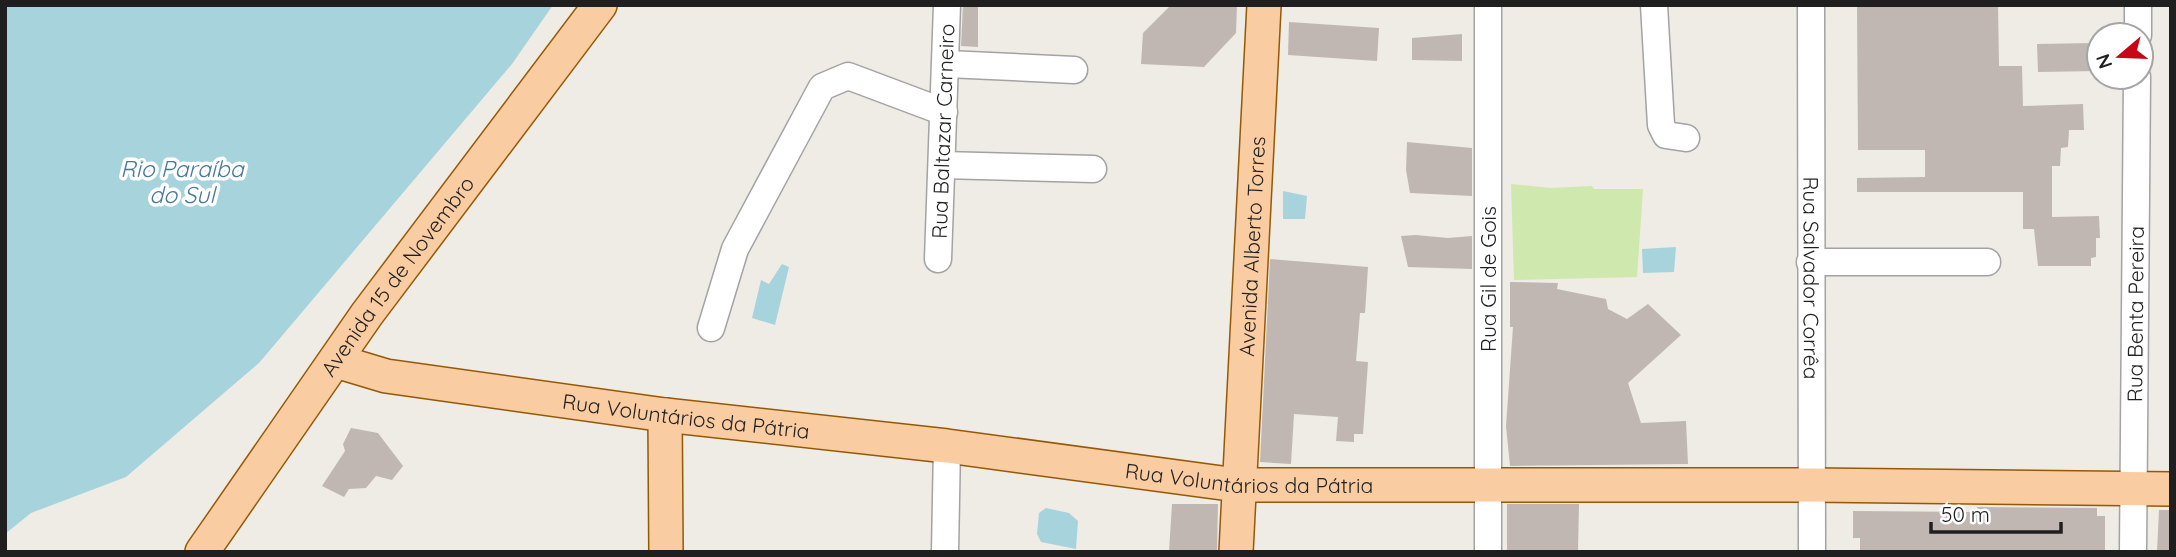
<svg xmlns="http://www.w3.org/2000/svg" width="2176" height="557" font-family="Quicksand,sans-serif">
<rect width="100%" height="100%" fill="#efebe5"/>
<path fill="#cfe8ad" d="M1511,184L1550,188L1592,186L1594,189H1643L1637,277L1514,280Z"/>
<path fill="#a7d4dc" d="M5,5H553L512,64L259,363L126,477L31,513L5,534Z
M1283,191L1307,196L1305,219H1283Z
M1676,247L1674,272L1643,273L1642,249Z
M782,264L789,267L775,325L752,318L761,280L769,284Z
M1046,508L1069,513L1078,521L1076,549L1041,542L1037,534L1039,513Z"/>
<path fill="#c0b7b2" d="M963,5H978V47L961,46Z
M1171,5H1237L1236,33L1204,67L1141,64L1143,33Z
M1857,5H1998L1999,66H2022L2023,106L2083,104L2084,130H2069L2068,147L2061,148L2060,166H2052V217L2099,216L2100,238H2096V257L2091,258V266H2038L2034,229H2023V192H1857V178L1925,177V150H1858Z
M1289,22L1379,28L1377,61L1288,55Z
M1462,34V61L1412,60V38Z
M2095,43V48H2099V71L2038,72L2037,44Z
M1407,142L1472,148V196L1410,193L1406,170Z
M1416,235L1448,238L1472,236V269L1408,267L1401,236Z
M1270,259L1368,267L1365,313H1360L1356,361L1368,362L1363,434H1354V442L1336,441L1338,417L1294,414L1291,464L1260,462Z
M1510,282L1558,283L1557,289L1606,299L1608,309L1627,319L1648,304L1681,335L1628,383L1641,423L1686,421L1688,464L1510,466L1506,426L1513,327H1510Z
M351,428L378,433L403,466L392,480L376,476L366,488L349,489L344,497L322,486L345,451L343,444Z
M1172,504H1218L1217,552H1169Z
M1507,504H1579L1578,552H1507Z
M1977,507L2097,508V516H2105V552H1860V538H1853V511L1977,512Z
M2159,510H2171V552H2157Z"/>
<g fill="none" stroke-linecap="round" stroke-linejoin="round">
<defs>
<g id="minor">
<path d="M1654,5L1661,125L1666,135L1686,138"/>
<path id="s1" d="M1811,5L1812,552"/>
<path d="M2138,35V5"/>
<path d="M947,64L1074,70"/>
<path d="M942,165L1093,169"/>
<path id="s2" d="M938,259L947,5"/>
<path d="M1810,262H1987"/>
<path d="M711,328L735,249L822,87L848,76L944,112"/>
<path d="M945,552L947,446"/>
<path d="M1488,552V5"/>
<path id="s3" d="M2133,552L2137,77"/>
</g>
<g id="major">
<path id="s4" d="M336,361L386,376L665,415L947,446L1237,485H1811L2171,489"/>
<path d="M665,415L666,552"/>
<path id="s5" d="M202,552L367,314L600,5"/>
<path id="s6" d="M1236,552L1264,5"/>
</g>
</defs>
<use href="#minor" stroke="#a3a3a3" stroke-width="29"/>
<use href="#major" stroke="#955905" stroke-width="36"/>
<use href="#minor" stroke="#fff" stroke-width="26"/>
<use href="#major" stroke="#f9cca1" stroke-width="33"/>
</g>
<g text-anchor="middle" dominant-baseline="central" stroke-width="7" stroke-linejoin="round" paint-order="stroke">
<g font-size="21" fill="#1f1f1f" stroke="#fff">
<text stroke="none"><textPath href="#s2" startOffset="128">Rua Baltazar Carneiro</textPath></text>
<text stroke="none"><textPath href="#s6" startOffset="306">Avenida Alberto Torres</textPath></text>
<text stroke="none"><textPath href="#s5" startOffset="338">Avenida 15 de Novembro</textPath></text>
<text transform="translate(1488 279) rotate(-90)">Rua Gil de Gois</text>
<text stroke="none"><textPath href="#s1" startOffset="273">Rua Salvador Corrêa</textPath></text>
<text stroke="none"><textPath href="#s3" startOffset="238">Rua Benta Pereira</textPath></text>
<text stroke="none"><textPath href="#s4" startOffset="355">Rua Voluntários da Pátria</textPath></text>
<text stroke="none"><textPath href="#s4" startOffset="922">Rua Voluntários da Pátria</textPath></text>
</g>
<g font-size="23" font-style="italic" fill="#48799c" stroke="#fff">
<text x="182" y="168">Rio Paraíba<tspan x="182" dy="26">do Sul</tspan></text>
</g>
</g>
<rect width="2176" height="557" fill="none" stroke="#1f1f1f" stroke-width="14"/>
<g transform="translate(2120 56) rotate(251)"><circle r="33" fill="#ffffff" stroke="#a5a5a5" stroke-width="2"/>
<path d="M0-5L12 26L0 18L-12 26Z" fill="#c70617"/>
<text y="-10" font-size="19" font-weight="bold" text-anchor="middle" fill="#1f1f1f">N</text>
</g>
<path d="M1931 522v10h130v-10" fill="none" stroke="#1f1f1f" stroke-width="3.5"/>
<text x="1941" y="522" font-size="21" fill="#1f1f1f" stroke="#ffffff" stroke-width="5" paint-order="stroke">50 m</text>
</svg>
